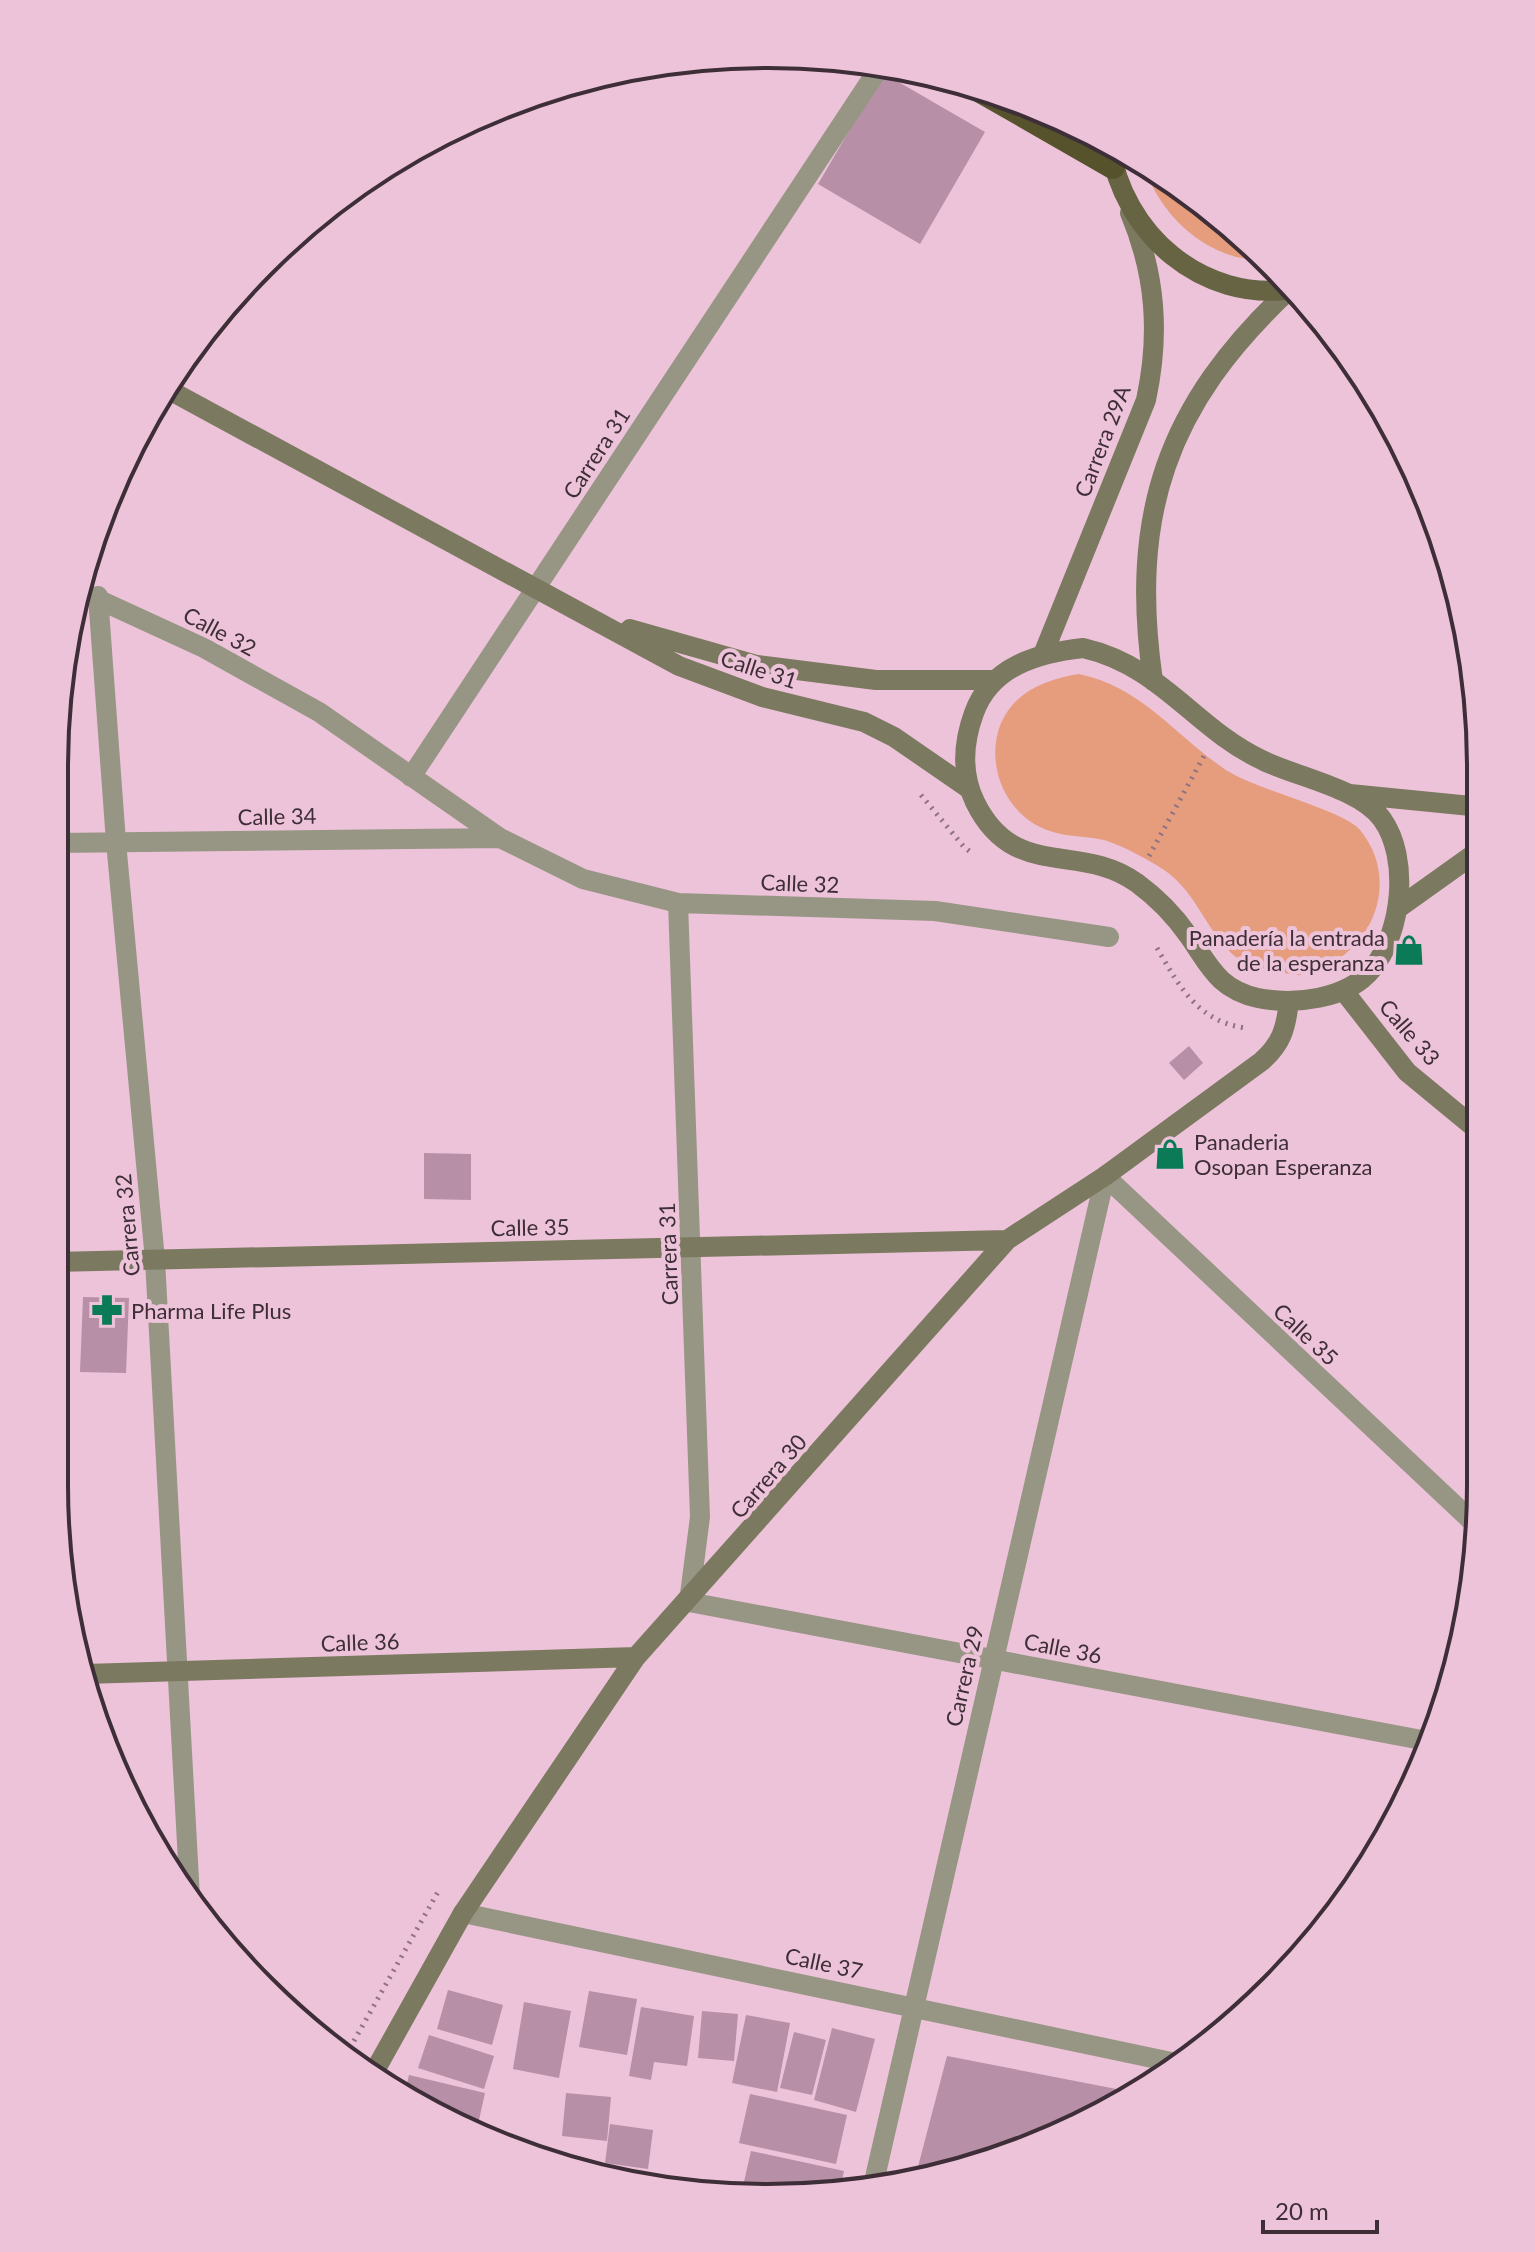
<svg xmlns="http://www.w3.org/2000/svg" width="1535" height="2252" font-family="Lato,sans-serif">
<rect width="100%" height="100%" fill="#edc3da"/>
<path fill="#e59d7e" d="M1143,163L1164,174L1269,260C1210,264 1159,216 1143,163Z
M1079,674C1141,687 1173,733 1223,768C1254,790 1342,809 1360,830C1400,878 1375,947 1321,968C1314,970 1306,975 1299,975C1291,975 1282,972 1275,971C1258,968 1244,965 1231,953C1203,925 1194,887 1158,866C1143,857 1121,845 1104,840C1086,836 1067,837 1050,831C1006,817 984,765 1001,723C1015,691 1047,679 1079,674Z"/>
<path fill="#b78fa6" d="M883,73L985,132L920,244L818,184Z
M1189,1046L1203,1063L1184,1080L1169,1063Z
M424,1153L471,1154V1200L424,1199Z
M83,1297L129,1298L126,1373L80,1372Z
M448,1990L503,2005L492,2045L437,2029Z
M589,1991L637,1999L627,2055L579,2047Z
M524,2002L571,2011L559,2078L513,2069Z
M641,2007L694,2016L687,2066L654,2062L651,2080L629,2076Z
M702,2011L738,2014L734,2061L698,2058Z
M746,2015L790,2023L777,2092L732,2083Z
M832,2028L875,2039L856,2112L814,2100Z
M794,2032L826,2040L812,2095L780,2088Z
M429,2035L494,2056L484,2089L418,2068Z
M947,2056L1137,2093L1124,2103L914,2182Z
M409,2075L485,2093L477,2129L465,2126L405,2092Z
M566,2093L611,2097L607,2141L562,2136Z
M750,2094L847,2115L836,2164L739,2143Z
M610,2124L653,2130L648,2169L605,2163Z
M751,2151L844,2171L840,2189L741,2195Z"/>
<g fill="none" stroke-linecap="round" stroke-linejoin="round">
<path stroke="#8f7382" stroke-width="5" stroke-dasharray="2 6" stroke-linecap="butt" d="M921,795L964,847L972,853
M1149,856L1204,756
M1157,948C1179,986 1198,1022 1246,1028
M350,2048L439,1890"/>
<path stroke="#979684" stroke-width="20" d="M80,591L204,648L319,712L500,838L583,879L678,903L935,911L1109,937
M98,596L116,842L155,1260L190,1898
M411,777L881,65
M54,843L500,838
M678,903L700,1517L689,1602L1427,1741
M1105,1176L1477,1526
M463,1913L1176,2063
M873,2186L1105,1176"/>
<path stroke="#7b795f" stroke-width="20" d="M171,391L679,666L762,697L864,722L894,737L968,788
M630,629L757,665L876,680H996
M1083,648C1162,666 1194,728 1262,760C1296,777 1359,788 1382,819C1410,858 1402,933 1372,969C1347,1000 1293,1005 1258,998C1217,989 1209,964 1188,935C1174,915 1156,897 1137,883C1079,841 1014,882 975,802C961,773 963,743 974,713C991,666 1038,653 1083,648Z
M1044,652L1146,400C1160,335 1156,275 1130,213
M1153,681C1129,515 1166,405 1289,290
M1350,794L1481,807
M1397,909L1481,849
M1343,990L1407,1072L1481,1133
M54,1262L1007,1240
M85,1674L636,1657
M373,2074L463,1913L636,1657L1007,1240L1105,1176L1262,1061C1282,1043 1286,1028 1289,1001"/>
<path stroke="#676444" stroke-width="20" d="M1110,145C1122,233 1202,303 1293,289"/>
<path stroke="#56522c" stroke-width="24" d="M977,89L1113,167"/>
</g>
<defs>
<symbol id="shop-bare" viewBox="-9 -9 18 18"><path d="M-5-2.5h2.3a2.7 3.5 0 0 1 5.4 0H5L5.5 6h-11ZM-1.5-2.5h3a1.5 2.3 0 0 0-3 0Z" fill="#0b7b57" stroke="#edc3da" stroke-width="2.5" paint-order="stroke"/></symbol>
<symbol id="pharmacy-bare" viewBox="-9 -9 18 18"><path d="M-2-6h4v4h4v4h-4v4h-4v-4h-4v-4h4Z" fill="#0b7b57" stroke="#edc3da" stroke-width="2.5" paint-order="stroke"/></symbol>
</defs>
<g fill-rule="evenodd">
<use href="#shop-bare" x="1387" y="928" width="44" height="44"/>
<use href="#shop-bare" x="1148" y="1132" width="44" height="44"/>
<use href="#pharmacy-bare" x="85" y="1288" width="44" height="44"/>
</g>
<g text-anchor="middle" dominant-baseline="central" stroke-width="8" stroke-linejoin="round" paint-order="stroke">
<g font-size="22" fill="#3e2e37" stroke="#edc3da">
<text transform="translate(1102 441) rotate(-69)">Carrera 29A</text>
<text transform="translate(596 453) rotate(-57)">Carrera 31</text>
<text transform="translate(220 631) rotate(28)">Calle 32</text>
<text transform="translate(759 669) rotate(18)">Calle 31</text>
<text transform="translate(277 816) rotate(-1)">Calle 34</text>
<text transform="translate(800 883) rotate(2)">Calle 32</text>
<text transform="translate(1410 1032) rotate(49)">Calle 33</text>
<text transform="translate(127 1225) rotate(-95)">Carrera 32</text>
<text transform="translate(530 1227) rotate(-1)">Calle 35</text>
<text transform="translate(668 1254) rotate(-92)">Carrera 31</text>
<text transform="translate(1306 1334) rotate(43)">Calle 35</text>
<text transform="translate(768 1476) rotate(-49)">Carrera 30</text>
<text transform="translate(360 1642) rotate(-2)">Calle 36</text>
<text transform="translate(1063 1648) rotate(11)">Calle 36</text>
<text transform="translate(964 1676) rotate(-77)">Carrera 29</text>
<text transform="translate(824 1963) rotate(12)">Calle 37</text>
</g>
<g font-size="22" fill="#3e2e37" stroke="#edc3da" text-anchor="start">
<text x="1385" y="937" text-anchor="end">Panadería la entrada<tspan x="1385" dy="25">de la esperanza</tspan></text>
<text x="1194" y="1141">Panaderia<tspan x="1194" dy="25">Osopan Esperanza</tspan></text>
<text x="131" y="1310">Pharma Life Plus</text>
</g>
</g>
<path d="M0 0H1535V2252H0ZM767 68H768A699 699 0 0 1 1467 767V1485A699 699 0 0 1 768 2184H767A699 699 0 0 1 68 1485V767A699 699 0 0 1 767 68Z" fill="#edc3da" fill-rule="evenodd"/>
<path fill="none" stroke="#3e2e37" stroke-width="4" d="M767 68H768A699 699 0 0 1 1467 767V1485A699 699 0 0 1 768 2184H767A699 699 0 0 1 68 1485V767A699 699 0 0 1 767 68Z"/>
<path d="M1263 2220v12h114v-12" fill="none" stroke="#3e2e37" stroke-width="4"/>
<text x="1275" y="2220" font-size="24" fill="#3e2e37" stroke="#edc3da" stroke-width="6" paint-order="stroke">20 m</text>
</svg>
